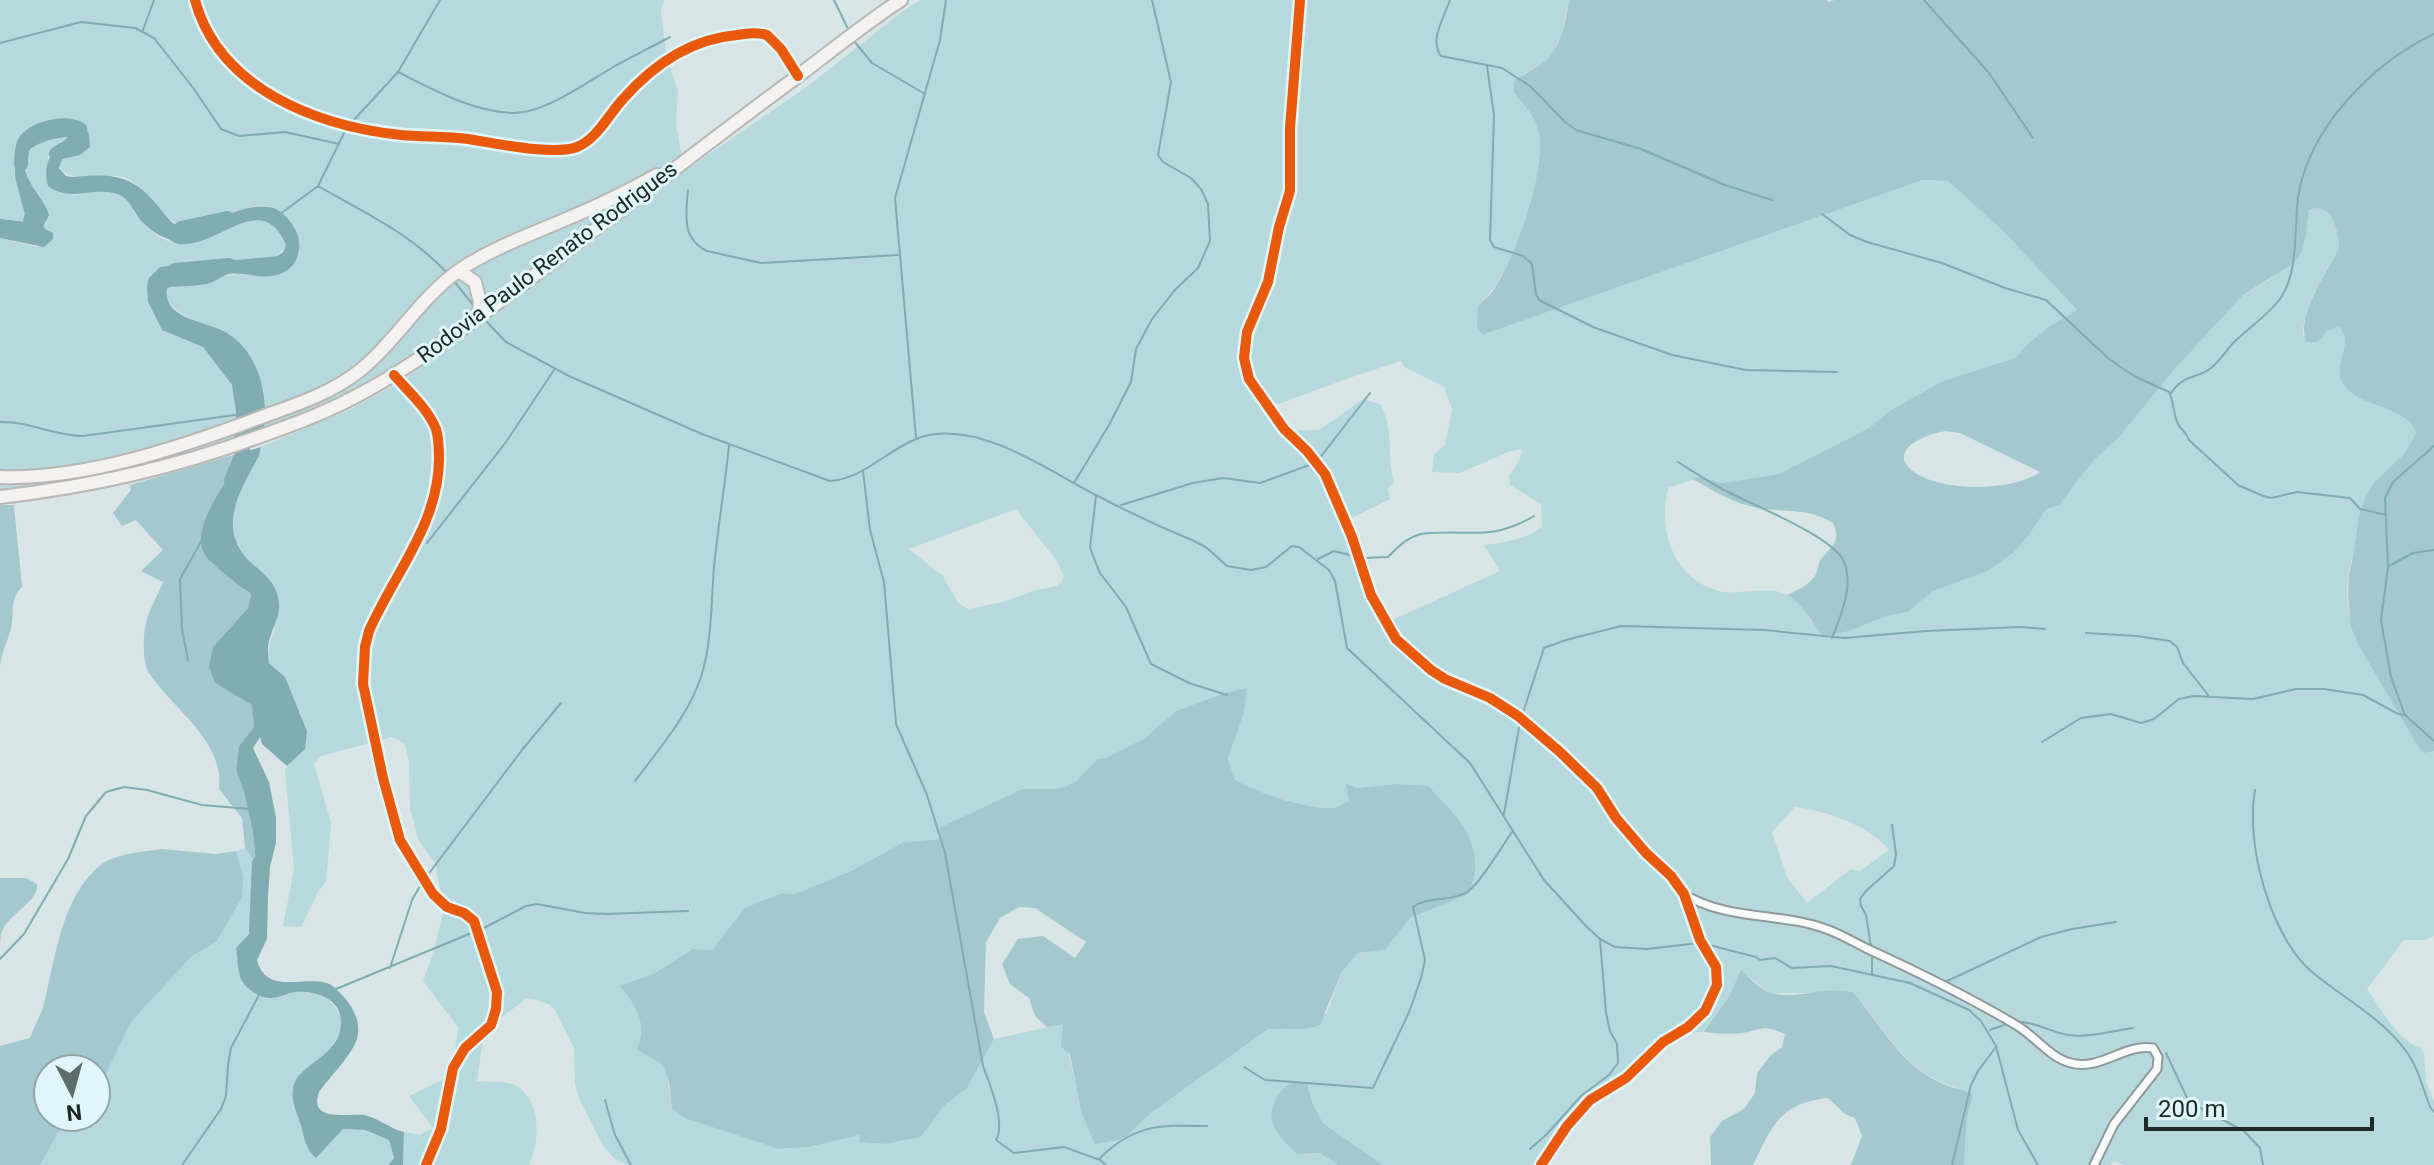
<svg xmlns="http://www.w3.org/2000/svg" width="2434" height="1165" font-family="Roboto,sans-serif">
<rect width="100%" height="100%" fill="#d8e5e7"/>
<path fill="#b6d9de" fill-rule="evenodd" d="M0,0H664L661,11L666,53L678,91L676,124L682,158L413,357L354,393L263,433L264,392L256,368L246,351L176,310L168,301L166,292L170,287L206,284L221,277L243,273L268,277L292,265L300,253C295,242 291,223 282,214C260,189 208,230 182,226C166,224 147,187 126,178C106,170 66,187 59,164L62,159L67,157L83,128L48,131L18,154L36,216L25,227L15,231L0,226Z
M920,0H1569L1562,33L1555,49L1546,61L1522,75L1514,93C1523,104 1534,114 1538,128C1548,168 1513,275 1482,301V335L1923,180L1948,181L2003,231L2077,310L2048,327L2029,343L2015,358L1943,381L1891,410L1869,428L1779,474L1722,483L1698,478L1668,488C1658,528 1672,576 1715,590C1735,597 1762,586 1783,593C1798,598 1805,610 1812,623L1849,631L1887,616L1908,612L1933,591L2029,535L2046,509L2073,487L2093,461L2119,437L2173,371L2243,295L2272,278L2307,224L2309,210C2334,201 2337,231 2339,249C2324,274 2303,305 2303,336L2339,327C2357,345 2325,370 2349,391C2367,407 2410,408 2416,433L2405,453L2395,463C2381,492 2364,522 2354,553C2336,607 2356,640 2384,684C2398,707 2412,730 2425,753L2434,751V936L2424,940H2404L2367,989C2381,1008 2397,1041 2420,1047L2424,1053L2426,1082L2434,1101V1165H2125L2114,1161L2111,1165H1964L1967,1117L1958,1088C1904,1073 1888,1032 1854,993H1770L1741,971L1729,997L1702,1032C1668,1030 1646,1070 1620,1086C1611,1091 1600,1094 1592,1100C1571,1116 1556,1143 1542,1165H1383L1323,1123L1313,1104L1307,1083L1304,1154L1320,1153L1338,1165H629L615,1159L603,1146L579,1098L575,1084L574,1048L555,1010L550,1005L537,1000L526,999L498,1020L483,1039L477,1081C487,1082 499,1081 509,1083C542,1093 541,1141 529,1165H403L404,1132L420,1135L433,1128L409,1096L452,1075L458,1027L423,981L433,953L444,909L435,863L418,839L410,809L409,761L405,744L392,737L321,756L314,763L331,823L329,849L326,882L319,890L301,927L283,926L294,869L285,771L287,766L305,749L301,713L295,704L285,677L269,663C268,648 270,643 274,629C277,619 272,593 271,581C263,573 251,565 244,555C220,518 242,489 259,456L261,447L349,410L400,382L595,241L664,185L808,86L903,11ZM1401,361L1404,367L1444,387L1452,409L1445,445L1434,454L1432,472L1460,473L1508,452L1522,449L1520,459L1509,476L1510,485L1541,504L1542,527C1524,540 1506,542 1484,545L1500,571L1390,621L1365,581L1348,520L1390,499L1388,488L1394,482C1387,456 1394,427 1380,404L1363,399L1319,430L1281,431L1267,408L1349,378ZM1016,509L1057,561L1064,576L1062,582L1056,586L1033,591L1003,602L968,609L958,603L943,576L909,549ZM1246,688L1228,758L1233,779C1257,793 1304,808 1331,808C1337,808 1343,804 1349,801L1345,784L1355,788L1396,784L1469,894L1410,918L1385,950L1358,953L1341,973L1327,1013L1285,1027L1267,1030L1152,1112L1128,1135L1081,1112L1063,1024L994,1039L967,1088L944,1106L921,1137L885,1144L860,1142V1135L809,1147L779,1149L687,1119L672,1109L667,1075L663,1065L636,1049C649,1025 634,1005 621,986L653,974L693,949L712,950L744,909L756,903L783,893L795,894L851,871L904,842L941,839L939,829L1022,789H1053L1065,787L1076,781L1097,759L1105,758L1145,738L1176,711L1227,692ZM1795,807C1824,810 1871,826 1889,850L1860,871L1851,869L1807,903L1787,877L1772,832Z
M67,137L73,142L72,145L53,150L48,158L72,195C87,193 108,188 121,195C130,201 135,211 140,219C147,231 166,243 180,244C224,246 261,188 286,245L278,256L234,260L201,270L178,265L148,302L162,330L203,347L232,385L236,412L233,442L116,476L0,493V238L37,247C41,237 47,227 46,218C46,195 14,176 27,154C35,140 52,139 67,137Z
M245,848L256,864L260,906L250,933L236,948L270,998C280,996 291,991 301,992C333,993 352,1016 333,1046C326,1058 310,1066 300,1074L316,1157L343,1129L365,1130L389,1140L394,1159L388,1165H40L67,1117H96V1089L101,1084L131,1022L192,956L218,940L243,876L236,851Z"/>
<path fill="#a3c8ce" fill-rule="evenodd" d="M1569,0H1826L1829,2L1834,0H2434V751L2425,753L2419,748L2359,646L2351,627L2348,594L2349,575L2354,552L2359,515L2365,498L2373,484L2405,453L2416,433C2410,409 2367,407 2349,391C2325,370 2357,346 2339,327L2327,331L2318,342H2307C2294,320 2327,270 2339,249C2338,231 2333,201 2309,210L2305,239L2302,251L2294,263L2243,295L2173,371L2119,437L2093,461L2059,505L2046,509L2029,535L2014,552L1987,571L1933,591L1908,612L1887,616L1849,631L1823,636C1808,618 1807,608 1787,595C1796,591 1809,585 1815,576C1818,571 1818,563 1822,558C1833,545 1841,541 1833,523C1807,507 1787,513 1758,508C1735,504 1713,491 1693,479L1698,477L1722,483L1779,474L1869,428L1891,410L1943,381L2015,358L2029,343L2048,327L2077,310L2003,231L1948,181L1923,180L1482,335L1477,325L1478,307C1482,300 1490,296 1494,289C1516,256 1548,167 1538,129C1534,114 1523,104 1514,93V82C1524,73 1537,68 1546,60C1562,46 1566,20 1569,0ZM1946,431L1960,433L2040,472C2014,492 1939,492 1913,471C1885,450 1928,433 1946,431Z
M244,452L219,496L211,562L251,594L248,608L213,647L215,683L253,705L254,727L239,746L236,770L244,792L253,832L256,864L245,848L242,818L219,789C224,746 183,716 159,686C156,681 150,676 148,671C143,661 143,639 145,628C147,613 157,597 163,582L141,571L163,550L136,520L122,526L113,513L131,490L130,485Z
M0,505H14L22,587C10,599 14,609 12,623C10,638 1,651 0,667Z
M1247,688L1244,712L1228,758L1234,779C1257,793 1304,808 1331,808C1337,808 1343,804 1349,801L1345,783L1356,788L1396,784L1428,786C1450,809 1477,833 1475,868C1475,877 1471,886 1469,894L1410,918L1385,950L1358,953L1341,973L1320,1025C1298,1033 1289,1026 1267,1030L1152,1112L1128,1135L1118,1140L1095,1144L1081,1112L1070,1054L1061,1047L1063,1024L1047,1027L1035,1016L1029,998L1010,984L1002,964L1018,939L1043,936L1075,958L1086,942L1035,908L1019,907L1000,918L986,942L984,1012L994,1039L967,1088L944,1106L921,1137L885,1144L859,1142L860,1135L809,1147L779,1149L687,1119L672,1109L669,1082L663,1065L636,1049C649,1027 635,1004 620,986L653,974L693,949L712,950L744,909L756,903L783,893L795,894L851,871L904,842L941,839L939,828L1022,789H1053L1065,787L1076,781L1097,759L1105,758L1145,738L1176,711L1227,692Z
M162,849L216,854L236,851L243,876L242,897L217,941L192,956L131,1022L101,1084L96,1089V1069H48V1117H67L40,1165H0V1046L30,1038C34,1027 41,1015 44,1004C55,959 62,894 102,864C118,853 143,852 162,849Z
M0,878H26L37,884C40,900 9,914 2,931C0,935 1,940 0,944Z
M1741,970C1750,978 1760,990 1772,993C1798,1000 1827,985 1854,993C1880,1024 1899,1062 1937,1081C1948,1087 1961,1089 1973,1094L1967,1117L1964,1165H1851L1862,1136L1855,1118L1845,1114L1828,1098C1780,1103 1772,1126 1753,1165H1711L1710,1137L1722,1121L1744,1109L1755,1093L1757,1073L1771,1055L1782,1047L1785,1034C1762,1024 1764,1029 1742,1033C1729,1035 1716,1033 1703,1032L1729,997Z
M1307,1083L1313,1104L1323,1123L1383,1165H1338L1320,1153L1297,1154C1289,1146 1277,1135 1273,1124C1267,1110 1279,1087 1294,1083C1298,1082 1303,1083 1307,1083Z"/>
<path fill="#80acb2" d="M84,128L89,133L90,147L80,155L62,159L59,168L66,176L71,177C114,173 134,174 162,211C167,217 172,225 180,226C206,231 238,202 269,207C281,208 291,221 296,231C305,251 295,273 272,276C258,278 244,272 229,274C221,276 215,282 207,284C195,286 182,286 170,287L167,289C162,320 210,322 227,333C259,352 270,398 263,433L233,442L236,412L232,385L203,347L162,330L148,302L147,286L149,278L160,267L178,265L201,270L226,261L278,256L283,252L286,245C261,188 220,248 179,244C173,243 174,242 168,239C158,235 151,231 143,223C133,212 130,196 114,193C91,188 69,202 48,186C44,171 47,163 53,150L72,145V142L67,137C41,140 12,149 29,180C35,193 45,201 49,215L44,225L45,229L53,233V239L44,247L0,238V226L15,231L25,227L36,216C33,204 20,198 17,185C5,141 49,127 84,128Z
M261,447L259,456C242,488 217,524 247,559C257,569 271,577 276,591C284,611 275,620 270,638C267,646 268,655 269,663L285,677L307,731L305,749L287,766L262,744L260,737L253,748L269,782L276,818V843L270,867L268,896L267,939L257,960C266,995 302,976 327,983C333,985 338,991 342,995C355,1009 364,1027 354,1046C345,1062 330,1077 319,1092C308,1123 348,1113 364,1115C379,1118 390,1129 404,1132L403,1165H388L394,1158L389,1140L365,1130L343,1129L316,1158C306,1150 304,1137 301,1125C297,1114 291,1101 293,1089C296,1061 348,1057 340,1015C337,997 311,990 295,992C287,993 279,998 271,998C259,998 246,989 241,979C237,970 238,957 236,948L250,933L260,906L253,832L244,792L236,770L239,746L254,727L252,705L215,683L209,667L213,647L248,608L251,594C246,589 241,588 236,583C227,575 217,568 208,559C183,531 232,478 244,452Z"/>
<g fill="none" stroke-linecap="round" stroke-linejoin="round">
<path stroke="#80acb2" stroke-width="2" d="M834,0L849,31
M1450,0C1444,17 1429,41 1441,56L1502,68L1530,86L1565,122L1576,130L1641,149L1725,185L1772,200
M1924,0L1989,73L2033,138
M143,30L154,0
M854,41L872,63L925,94
M0,43L81,22L135,28L154,38L194,89L221,129L239,136L285,132L339,144
M1487,66L1494,115L1490,240L1494,247L1523,256L1532,264L1536,294L1539,300L1593,327L1672,355L1746,370L1837,372
M398,72C434,90 473,112 514,113C544,113 584,84 610,69C629,58 650,48 670,37
M352,122L398,72L440,0
M318,186C363,212 410,233 446,272
M688,190C686,213 681,239 707,251L761,263L898,255
M280,214L318,186L347,127
M1822,214L1850,235L1867,242L1942,263L2005,288L2046,300L2109,359L2134,376L2169,392C2174,402 2173,414 2178,424C2182,431 2186,431 2189,440L2238,485L2263,496L2271,498L2297,492L2350,498L2360,509L2386,515
M453,280L474,306
M485,320L506,342L569,376L702,434L830,481C870,478 895,439 935,434C989,428 1048,470 1094,494C1126,511 1160,527 1194,541L1207,548L1227,566L1251,570L1266,567L1292,546L1299,547L1329,570L1335,581L1347,648L1470,763L1544,880L1586,926L1600,939L1615,947L1647,949L1699,943
M2171,393C2185,373 2195,380 2211,368C2220,361 2227,349 2235,341C2250,327 2268,315 2280,299C2299,272 2294,229 2298,198C2308,128 2373,63 2434,34
M0,422C29,421 54,436 83,436L235,415
M916,438L895,198L940,40L946,0
M2434,446L2393,482L2385,498L2388,567L2381,620L2391,677L2405,715L2434,741
M1319,459L1370,393
M1678,462C1694,472 1709,482 1726,491C1751,504 1831,536 1843,560C1855,584 1841,615 1832,638
M863,471L870,530L884,582L896,724L927,795L945,853L983,1066C990,1085 1006,1123 996,1140L1014,1153L1064,1147L1100,1160L1106,1165
M1074,483L1109,425L1131,382L1136,349L1152,319L1175,290L1198,268L1210,241L1208,204L1201,189L1191,178L1163,162L1158,155L1171,82L1152,0
M1096,496L1090,547L1095,561L1100,573L1126,607L1151,664L1189,683L1227,695
M1121,505L1193,483L1223,478L1260,483L1315,463
M427,543L506,442L554,370
M1363,558L1388,557C1398,547 1406,538 1421,534C1467,528 1488,543 1534,516
M1318,559L1334,551L1357,557
M2389,566L2413,553L2434,550
M2086,633L2137,636L2170,641L2177,647L2183,663L2208,695
M188,660L182,629L180,579L202,540
M1522,716L1544,648L1566,640L1621,626L1764,630L1844,638L1926,631L2020,627L2045,629
M2042,742L2081,718L2111,714L2141,723L2154,719L2179,699L2194,696L2253,699L2296,689H2324L2363,695L2398,714L2405,715
M635,781C659,749 688,716 701,677C712,642 711,604 714,567C718,526 725,486 729,445
M2255,790C2245,843 2270,936 2312,972C2343,998 2381,1017 2406,1051C2418,1067 2423,1089 2430,1107L2434,1112
M1504,814L1520,722
M427,876L522,750L561,703
M480,930L526,906L537,904L585,913L606,914L688,911
M1705,944L1756,957L1760,960L1775,958L1792,968L1831,966L1910,983L1969,1010L1981,1021L1996,1046L2018,1130L2038,1165
M1871,947L1866,915L1861,906L1860,899L1866,891L1894,866L1896,854L1892,825
M1872,954V975
M0,959L24,934L68,859L86,816L106,792L124,787L147,790L202,805L250,809
M390,968L412,900L423,881
M1945,982L2041,937L2072,929L2116,922
M336,989L474,932
M2017,1022C2034,1021 2050,1032 2068,1035C2089,1038 2111,1031 2133,1028
M1990,1030L2007,1024
M2166,1053L2189,1102L2244,1131L2260,1148L2263,1165
M1244,1067L1265,1080L1373,1088L1410,1010L1421,978L1425,960L1413,907C1428,896 1451,902 1467,892C1480,884 1502,846 1512,832
M605,1100L615,1135L631,1165
M1530,1149L1547,1134L1581,1096L1609,1075L1618,1063L1617,1044L1610,1031L1606,1013L1600,939
M1099,1159C1134,1124 1160,1125 1207,1126
M182,1165L221,1109L226,1096L228,1065L231,1048L259,995
M1952,1165L1971,1085L1978,1071L1996,1047"/>
<path stroke="#80acb2" stroke-width="14" d="M21,164C21,157 22,149 24,143C33,127 65,121 80,129L79,136L69,146L56,154
M0,226L23,229L29,227L32,213L25,188
M181,228L227,218
M175,270L229,265
M231,480L242,455L246,431
M256,930L259,863"/>
<defs>
<path id="minor" d="M195,0C219,89 317,126 401,135C423,137 446,136 468,139C494,143 554,156 577,147C597,139 609,114 623,99C653,65 691,39 737,35C747,33 757,32 767,35L781,49L798,76
M1300,0L1290,128V191L1279,227L1268,282L1247,332L1244,358L1249,379L1284,429L1307,451L1325,474L1352,537L1371,595L1396,639L1431,670L1445,679L1490,698L1518,716L1560,752L1597,788L1616,818L1646,853L1671,876L1684,894L1700,940L1716,967L1717,985L1705,1011L1688,1027L1663,1042L1626,1078L1590,1100L1567,1126L1541,1165
M394,375C408,391 428,409 436,429C439,439 439,449 439,460C438,525 394,574 369,631L365,647L363,684L383,778L400,840L433,894L447,907L464,913L474,921L497,992L496,1009L491,1025L465,1048L453,1068L441,1129L426,1165
M1684,894C1727,921 1780,912 1826,929C1841,934 1855,943 1870,950C1920,973 1969,997 2016,1025C2035,1036 2050,1058 2071,1063C2101,1071 2125,1043 2153,1048L2158,1057L2157,1069L2114,1124L2094,1165"/>
<path id="primary" d="M459,271L475,282L480,302L478,317
M0,477C83,480 182,447 259,418C294,405 328,395 358,372C396,342 420,297 461,269C493,248 529,235 564,220C596,207 627,192 657,175
M0,497C89,487 174,468 258,437C295,424 330,411 364,392C419,362 469,324 519,287C612,218 702,147 794,79C830,52 864,24 901,0"/>
</defs>
<use href="#minor" stroke="#8f999b" stroke-width="11"/>
<use href="#primary" stroke="#b9b8b6" stroke-width="16"/>
<use href="#minor" stroke="#f9fbfb" stroke-width="7"/>
<use href="#primary" stroke="#f3f2f0" stroke-width="12"/>
<defs>
<path id="cycleway" d="M195,0C219,89 317,126 401,135C423,137 446,136 468,139C494,143 554,156 577,147C597,139 609,114 623,99C653,65 691,39 737,35C747,33 757,32 767,35L781,49L798,76
M1300,0L1290,128V191L1279,227L1268,282L1247,332L1244,358L1249,379L1284,429L1307,451L1325,474L1352,537L1371,595L1396,639L1431,670L1445,679L1490,698L1518,716L1560,752L1597,788L1616,818L1646,853L1671,876L1684,894L1700,940L1716,967L1717,985L1705,1011L1688,1027L1663,1042L1626,1078L1590,1100L1567,1126L1541,1165
M394,375C408,391 428,409 436,429C439,439 439,449 439,460C438,525 394,574 369,631L365,647L363,684L383,778L400,840L433,894L447,907L464,913L474,921L497,992L496,1009L491,1025L465,1048L453,1068L441,1129L426,1165"/>
</defs>
<use href="#cycleway" stroke="#dff7fa" stroke-width="15"/>
<use href="#cycleway" stroke="#e8590c" stroke-width="10"/>
</g>
<g text-anchor="middle" dominant-baseline="central" stroke-width="6" stroke-linejoin="round" paint-order="stroke">
<g font-size="22" fill="#20292a" stroke="#dff7fa">
<text transform="translate(547 262) rotate(-37)">Rodovia Paulo Renato Rodrigues</text>
</g>
</g>
<g transform="translate(72 1093) rotate(174)"><circle r="38" fill="#dff7fa" stroke="#93a5a7" stroke-width="2"/>
<path d="M0-6L14 30L0 20L-14 30Z" fill="#606b6c"/>
<text y="-12" font-size="22" font-weight="bold" text-anchor="middle" fill="#20292a">N</text>
</g>
<path d="M2146 1117v12h226v-12" fill="none" stroke="#20292a" stroke-width="4"/>
<text x="2158" y="1117" font-size="24" fill="#20292a" stroke="#dff7fa" stroke-width="6" paint-order="stroke">200 m</text>
</svg>
